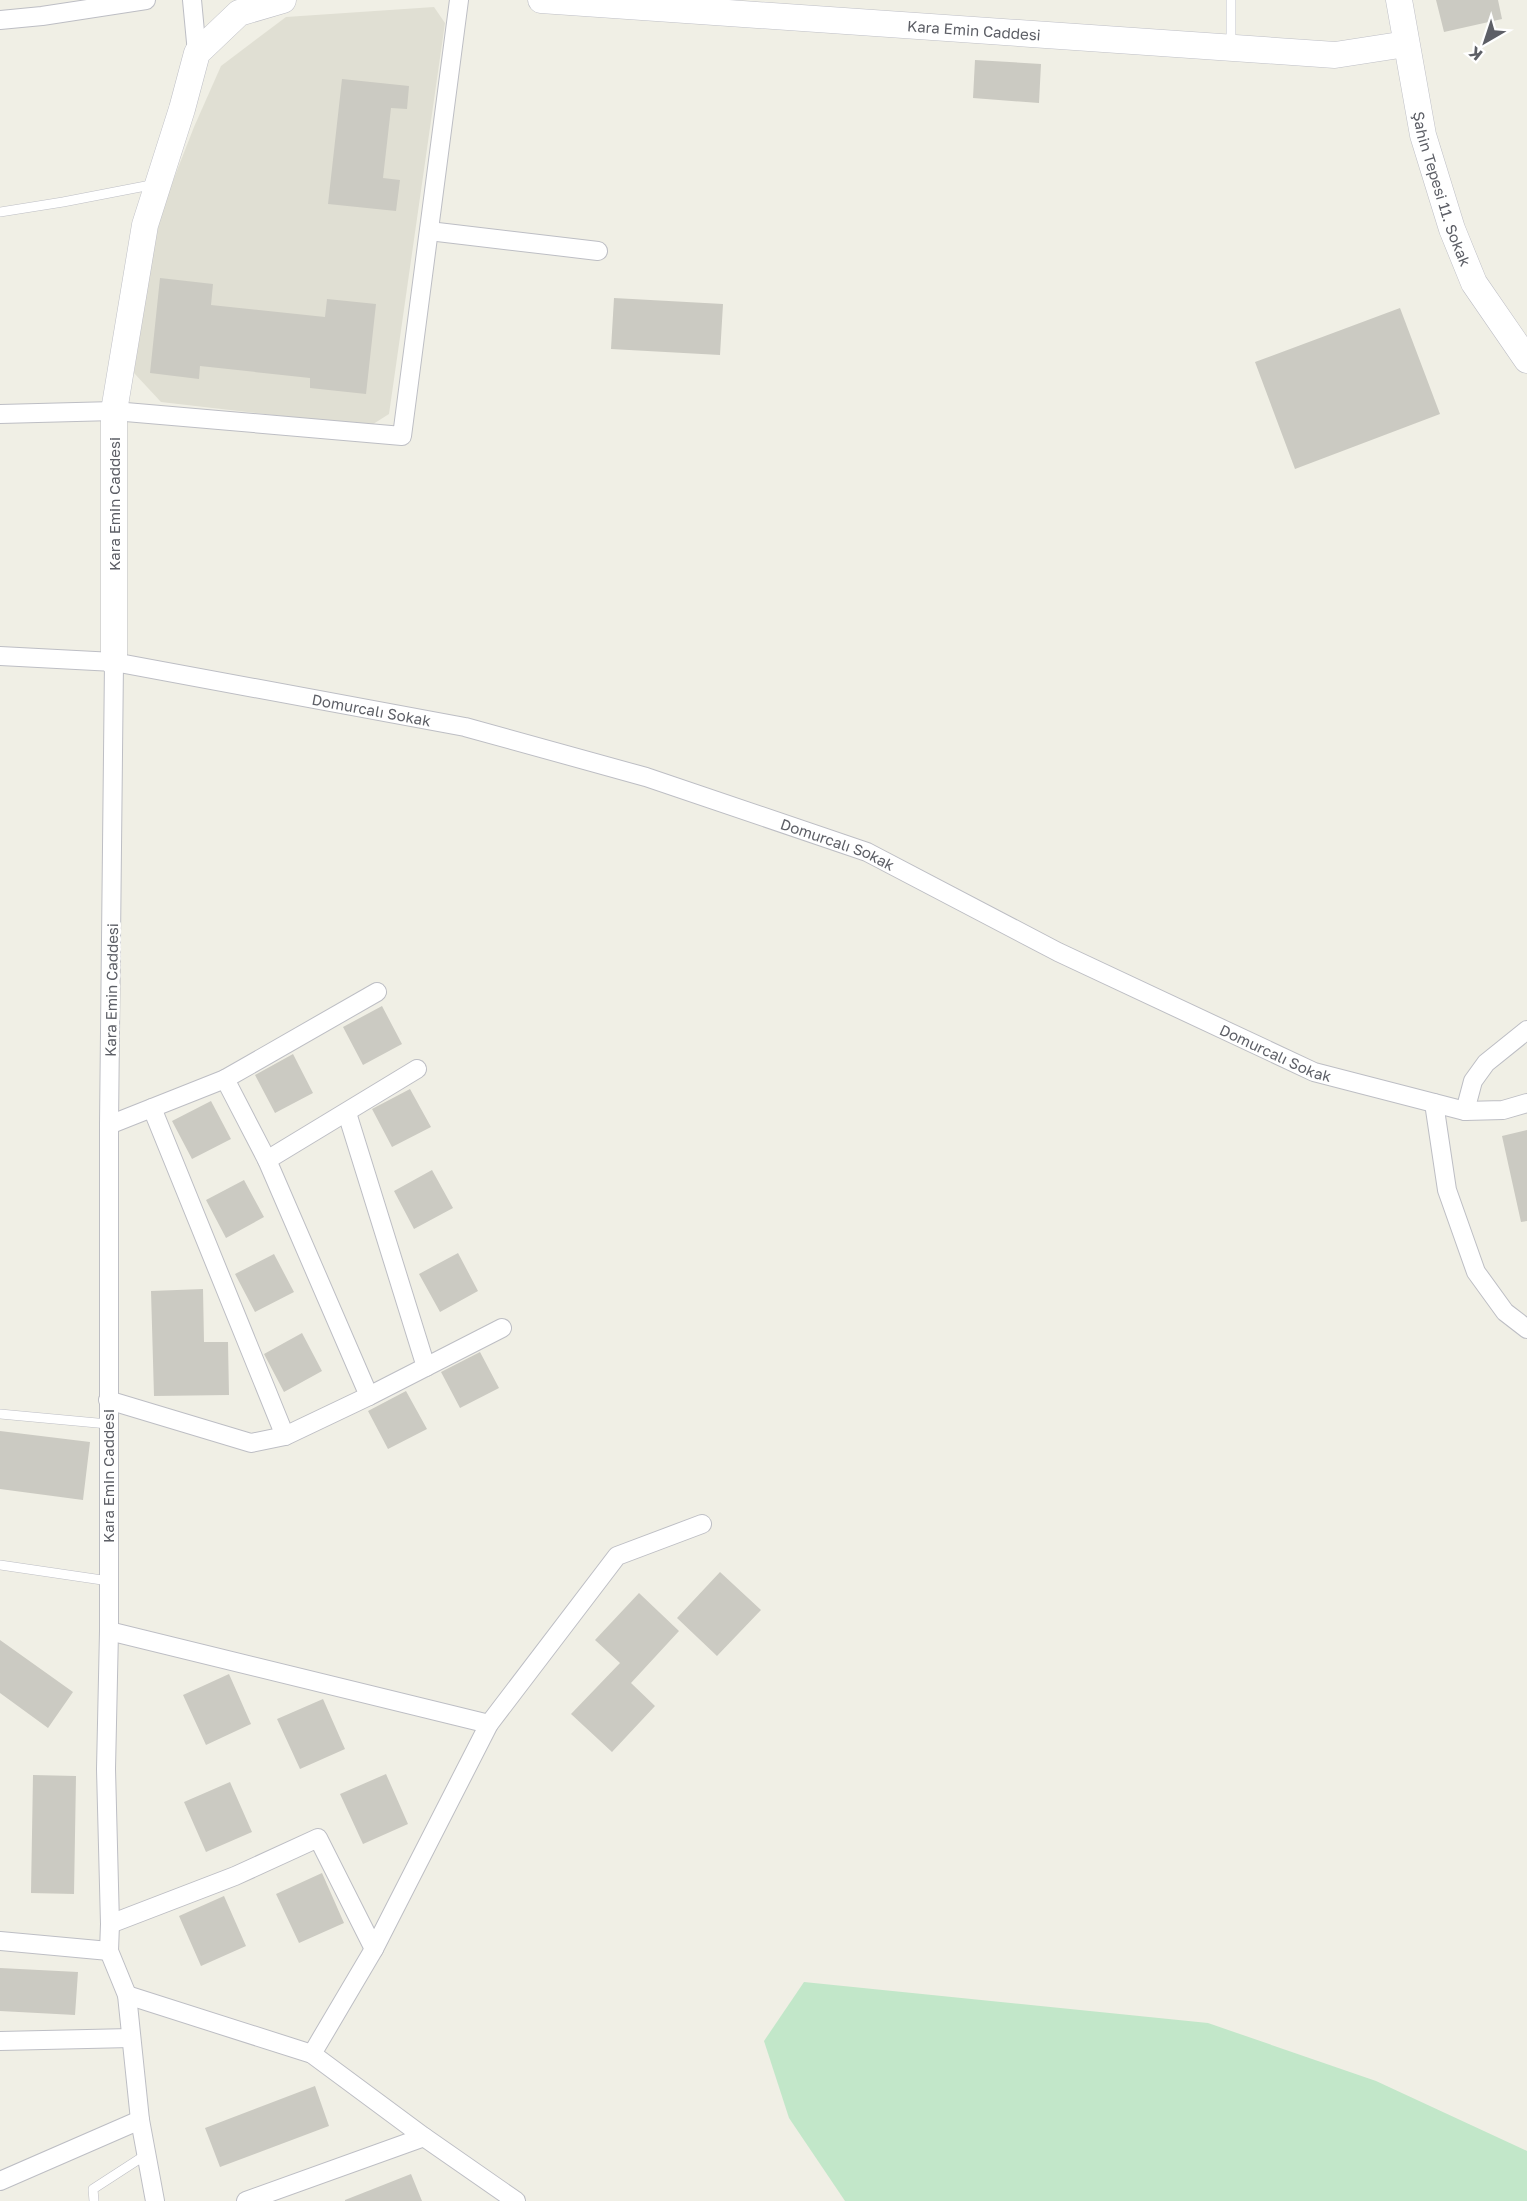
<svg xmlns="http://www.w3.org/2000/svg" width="1527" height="2201" font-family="'Golos Text',sans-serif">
<rect width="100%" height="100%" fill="#f0efe5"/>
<path fill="#e0dfd3" d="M434,7L445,23L389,414L370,426L161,402L134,373L145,278L162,209L194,127L221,66L286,17Z"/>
<path fill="#c2e7c9" d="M804,1982L1208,2023L1376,2081L1527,2151V2201H845L789,2118L764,2041Z"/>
<path fill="#cbcac2" d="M1436,0H1498L1502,19L1444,32Z
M975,60L1041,64L1039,103L973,98Z
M342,79L409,86L407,109L391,108L383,178L400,180L396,211L328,204Z
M160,278L213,284L211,305L325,317L327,299L376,304L366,394L310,388V378L200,366L199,379L150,373Z
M614,298L723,304L720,355L611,349Z
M1400,308L1440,414L1295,469L1255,362Z
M382,1006L402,1044L363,1065L343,1027Z
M293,1054L313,1093L275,1113L255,1075Z
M410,1089L431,1127L392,1147L372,1109Z
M211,1101L231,1139L192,1159L172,1121Z
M1527,1130V1221L1521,1222L1502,1136Z
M432,1170L453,1208L414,1229L394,1191Z
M244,1180L264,1217L226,1238L206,1200Z
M458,1253L478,1291L440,1312L419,1274Z
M274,1254L294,1292L255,1312L235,1274Z
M203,1289L204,1342H228L229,1395L154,1396L151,1291Z
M302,1333L322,1371L284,1392L264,1354Z
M480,1352L499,1388L460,1408L441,1372Z
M406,1391L427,1429L388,1449L368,1411Z
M0,1431L90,1442L83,1500L0,1489Z
M720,1572L761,1610L717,1656L677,1618Z
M639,1593L679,1631L631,1683L655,1706L612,1752L571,1714L620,1663L595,1640Z
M0,1640L73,1692L48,1728L0,1693Z
M229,1674L251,1724L206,1745L183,1695Z
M323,1699L345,1749L300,1769L277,1719Z
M386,1774L408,1824L363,1844L340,1794Z
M33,1775L76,1776L74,1894L31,1893Z
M230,1782L252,1832L206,1852L184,1802Z
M322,1873L344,1923L299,1943L276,1894Z
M224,1896L246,1946L201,1966L179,1916Z
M0,1968L78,1972L75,2015L0,2011Z
M315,2086L329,2126L220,2167L205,2128Z
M411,2174L422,2201H345V2200Z"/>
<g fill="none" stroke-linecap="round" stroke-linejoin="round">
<defs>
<path id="lane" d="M1231,46V0
M0,212L63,202L156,184
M0,1414L108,1424
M0,1565L109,1581
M94,2201L93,2189L147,2154"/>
<g id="street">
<path d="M192,0L197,53"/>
<path d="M0,20L42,16L146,0"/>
<path d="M429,231L598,251"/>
<path d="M0,414L114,411L402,436L459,0"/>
<path id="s1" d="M0,656L114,662L465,727L646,777L867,852L1058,952L1314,1072L1465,1111L1503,1110L1527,1103"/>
<path d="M114,662L109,1125V1631L106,1769L110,1924L109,1951L127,1995L140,2120L155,2201"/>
<path d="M225,1079L267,1160L369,1396"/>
<path d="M1434,1103L1447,1190L1476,1272L1505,1312L1527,1329"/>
<path d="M152,1108L285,1436"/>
<path d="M1465,1111L1473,1081L1486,1063L1527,1030"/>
<path d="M347,1113L426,1367"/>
<path d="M109,1125L225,1079L377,992"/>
<path d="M267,1160L417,1069"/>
<path d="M108,1400L251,1443L285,1436L369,1396L502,1328"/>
<path d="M109,1631L489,1724"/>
<path d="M110,1924L235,1876L318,1838L374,1949"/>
<path d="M0,1941L109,1951"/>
<path d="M127,1995L312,2054L424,2137L516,2201"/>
<path d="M0,2041L131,2038"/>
<path d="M312,2054L374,1949L489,1724L617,1556L702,1524"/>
<path d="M0,2181L140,2120"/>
<path d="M246,2201L424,2137"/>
</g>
<g id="secondary">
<path id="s2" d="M541,0L1335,55L1406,44"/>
<path id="s3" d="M1399,0L1423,135L1452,229L1474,283L1527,360"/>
<path d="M114,662V411L145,225L182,109L197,53L239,13L283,0"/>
</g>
</defs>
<use href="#lane" stroke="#bdbec4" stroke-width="10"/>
<use href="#street" stroke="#bdbec4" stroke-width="20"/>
<use href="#secondary" stroke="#bebfc6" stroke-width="27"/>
<use href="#lane" stroke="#fff" stroke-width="9"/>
<use href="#street" stroke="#fff" stroke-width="18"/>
<use href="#secondary" stroke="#fff" stroke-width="26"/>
</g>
<g text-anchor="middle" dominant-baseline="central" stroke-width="6" stroke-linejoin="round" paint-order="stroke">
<g font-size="15" fill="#5d5f66" stroke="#fff">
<text stroke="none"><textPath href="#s2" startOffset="434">Kara Emin Caddesi</textPath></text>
<text stroke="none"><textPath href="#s3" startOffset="194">Şahin Tepesi 11. Sokak</textPath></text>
<text transform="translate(114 504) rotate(-90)">Kara Emin Caddesi</text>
<text stroke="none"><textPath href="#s1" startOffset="376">Domurcalı Sokak</textPath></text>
<text stroke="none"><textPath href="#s1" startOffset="862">Domurcalı Sokak</textPath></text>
<text transform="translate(111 990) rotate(-89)">Kara Emin Caddesi</text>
<text stroke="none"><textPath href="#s1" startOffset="1348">Domurcalı Sokak</textPath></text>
<text transform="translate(108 1476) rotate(-90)">Kara Emin Caddesi</text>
</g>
</g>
<g transform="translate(1485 42) rotate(219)" stroke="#ffffff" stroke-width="4.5" paint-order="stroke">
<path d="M0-4.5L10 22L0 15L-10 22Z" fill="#5d5f66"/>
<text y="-9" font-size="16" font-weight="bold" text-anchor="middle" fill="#5d5f66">K</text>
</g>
</svg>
